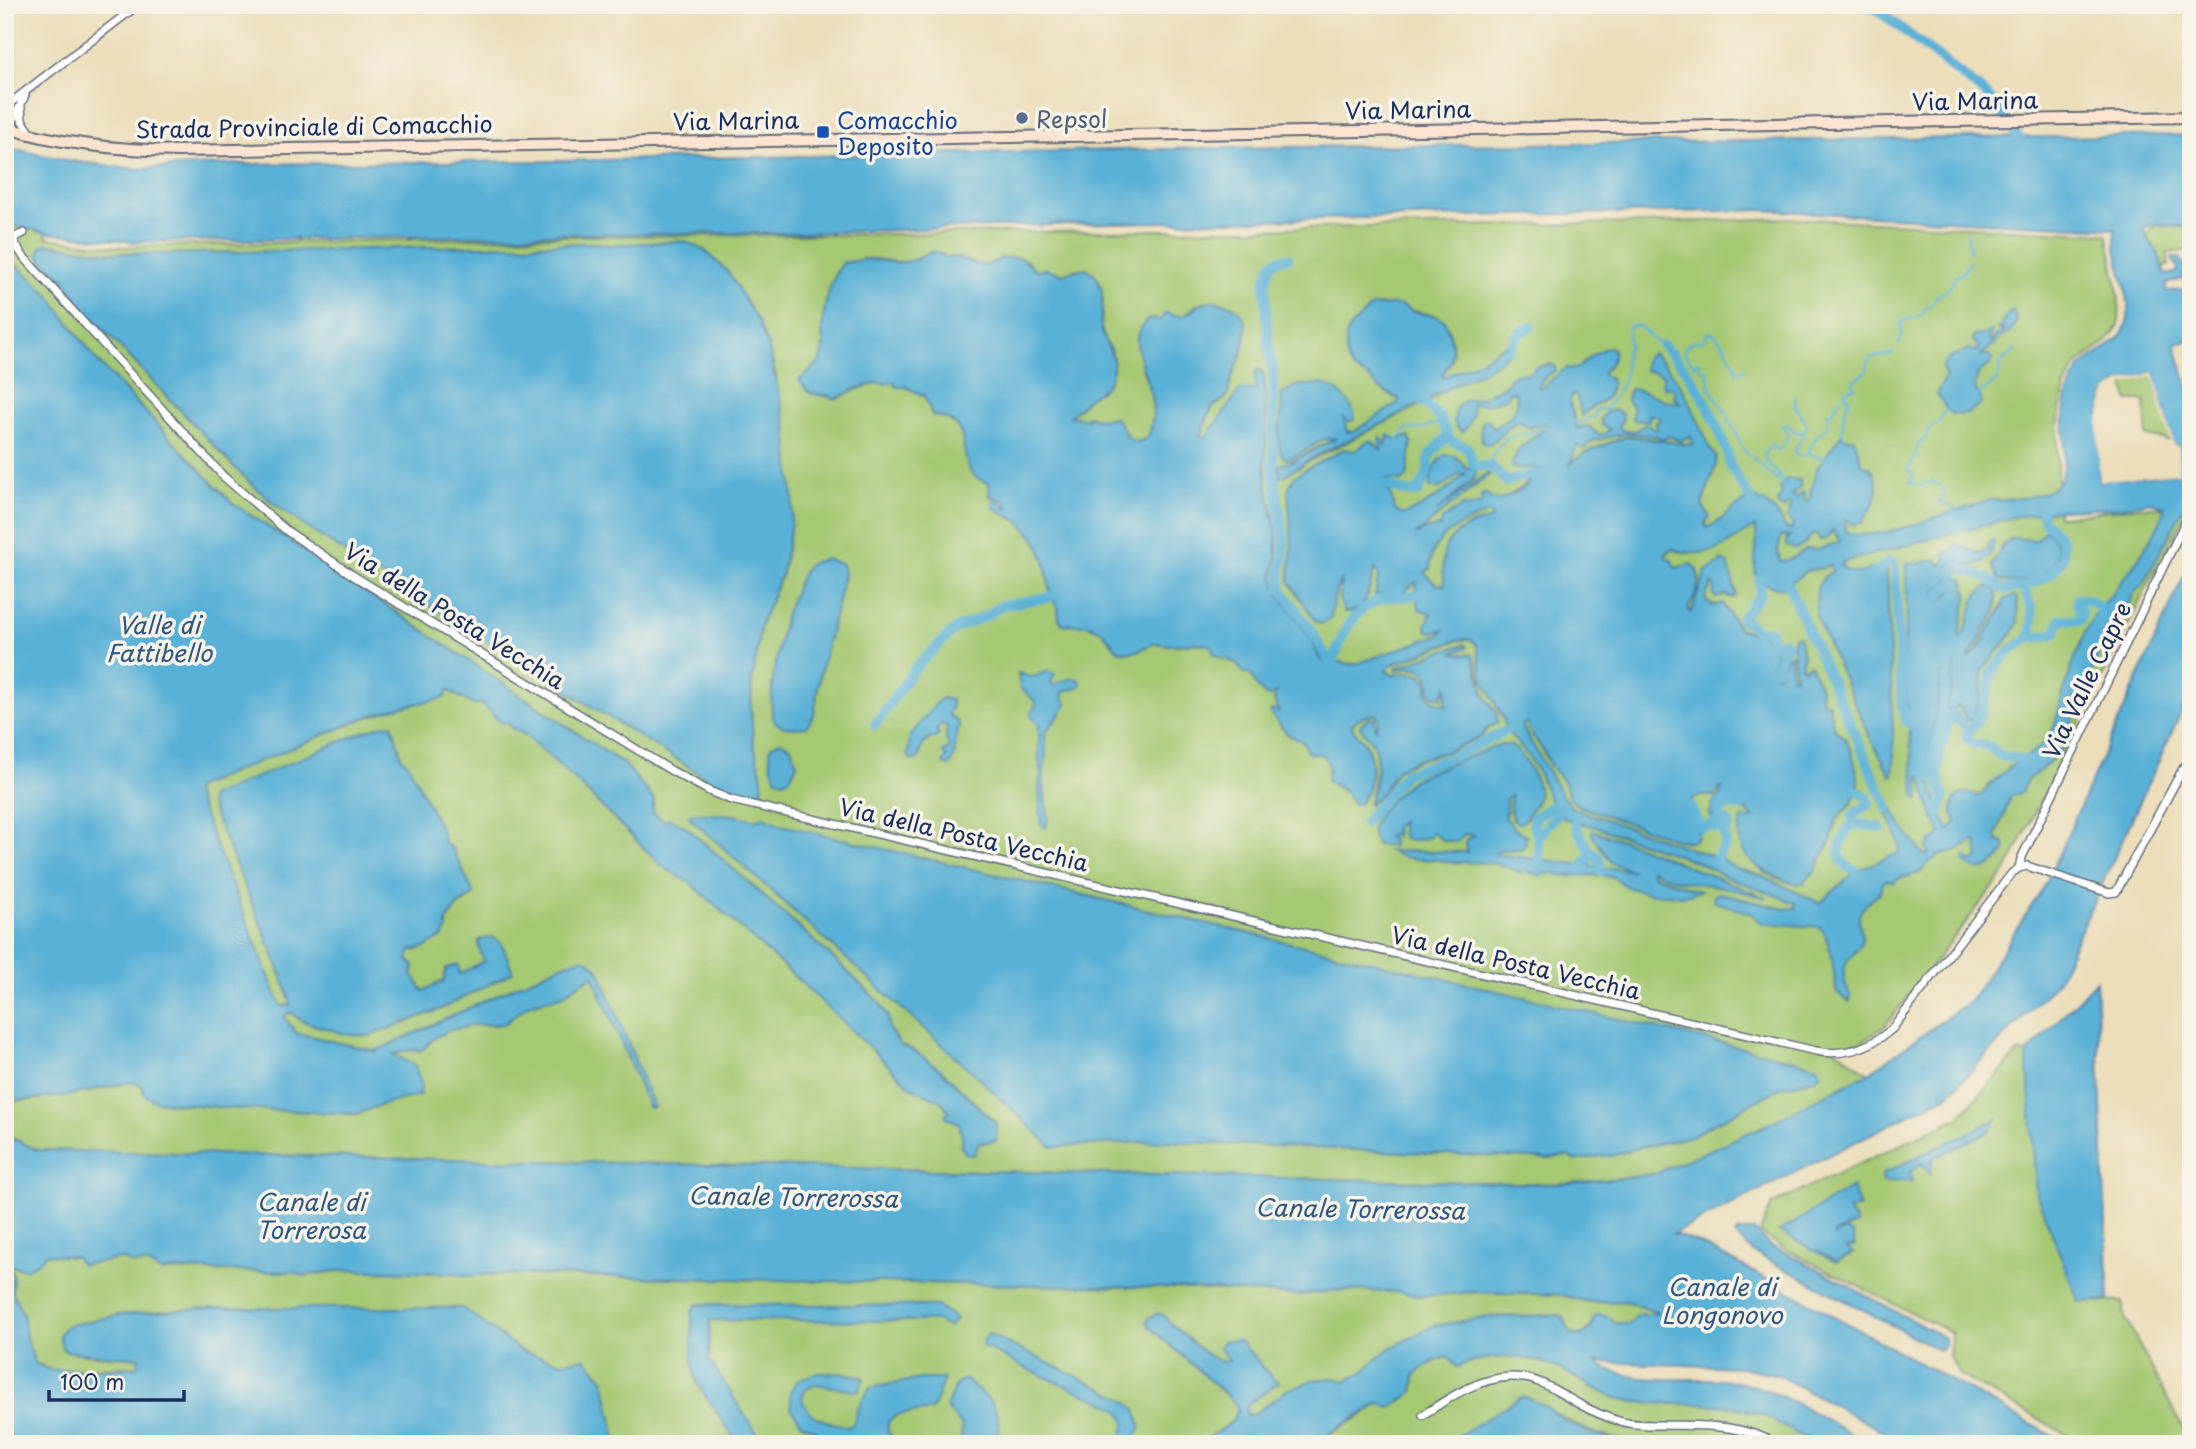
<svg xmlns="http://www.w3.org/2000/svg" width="2196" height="1449" font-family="'Playpen Sans',sans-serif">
<rect width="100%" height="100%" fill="#f7f3e8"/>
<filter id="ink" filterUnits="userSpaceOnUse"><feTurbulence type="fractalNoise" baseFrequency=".0143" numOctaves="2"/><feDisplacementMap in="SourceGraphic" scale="14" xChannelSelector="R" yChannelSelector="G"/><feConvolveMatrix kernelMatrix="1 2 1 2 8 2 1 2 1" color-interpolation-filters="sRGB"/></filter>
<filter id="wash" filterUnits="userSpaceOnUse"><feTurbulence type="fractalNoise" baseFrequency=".00686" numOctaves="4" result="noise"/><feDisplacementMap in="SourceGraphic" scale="28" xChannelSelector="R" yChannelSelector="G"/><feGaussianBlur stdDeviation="1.57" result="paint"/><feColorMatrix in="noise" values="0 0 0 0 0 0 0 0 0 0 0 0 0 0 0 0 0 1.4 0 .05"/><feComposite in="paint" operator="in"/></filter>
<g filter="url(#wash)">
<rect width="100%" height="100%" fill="#ecdeba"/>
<path fill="#a5c872" stroke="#607c68" stroke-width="2" fill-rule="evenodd" d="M1789,218L2107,234C2111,254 2122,302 2119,320C2118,327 2114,333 2109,339C2097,351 2078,360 2070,376C2052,408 2058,479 2058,516C2094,515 2156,499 2187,512L2153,575L2006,871L1884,1027L1860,1043L1834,1048L1869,1073L1762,1127L1657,1173L1634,1177L1558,1184L37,1150L15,1139L5,1140V1102L65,1096L131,1082L141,1084L145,1095L156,1101L177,1104L357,1114L381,1105L392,1055L403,1051L422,1050L433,1039L447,1031L473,1025L504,1024L529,1004L561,996L593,975L649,1108L599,970L564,964L376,1051L296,1033L284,1016L291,1012L302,1021L345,1034L369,1036L441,1009L512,972L506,958L479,948L484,961L467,972L447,975L444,981L423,991L412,974L414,966L408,960L409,953L411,949L416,951L447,930C445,912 462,904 474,894L444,844L442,832L408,764L402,758L392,724L210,804L274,955L292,1005L281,1006L277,997L194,791L195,788L362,719L447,690L474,705L480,703C490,710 516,732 524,734L569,774L663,867L691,883L830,1009L912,1088L940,1100L959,1123L963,1140L960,1144L966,1153L975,1148L979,1143L995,1141L996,1123L941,1070L913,1050L900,1045L889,1029L888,1016L879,1002L830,955L685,826L664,822L652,811L654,799L625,765L231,502L98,362L49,295L5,254V224L47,233L46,238L117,247L554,236L824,235L1647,223ZM685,241L704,250L728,272L757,320L768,346L776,376L793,499L787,549L782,573L761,623L752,682L751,709L753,741L762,777V795L710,780L390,581L309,529L273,503L241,474L86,311L64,280L40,258L47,244L112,253L166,254L595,243L610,245ZM927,253H938L948,258L954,257L985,266L1002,258H1015L1026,260L1036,270L1062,274L1079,269L1103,299L1101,326L1104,339L1112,351L1113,370L1104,388L1089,397L1069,416L1088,420L1090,416L1097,419L1115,418L1130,440L1135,442L1145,440L1149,436L1154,412L1153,401L1141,364L1137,343L1138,333L1161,320L1165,313C1170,314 1177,316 1182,316C1187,315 1191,310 1195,306C1210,297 1230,301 1241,313L1230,383L1222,401L1213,407L1209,413L1201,437H1206L1253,391L1257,390L1264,374L1266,428L1265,465L1267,485L1276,530L1277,557L1273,572L1274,583L1280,596L1311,639L1320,659L1328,665L1340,663L1359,664L1444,633L1445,630L1431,632L1428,621L1432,613L1418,604L1417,582L1432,581L1437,584L1445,585C1444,559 1441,541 1466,528C1475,524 1484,523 1492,519L1491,514C1503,492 1520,496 1533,475L1562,473L1577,458L1600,446L1628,436L1705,447C1713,451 1716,456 1716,464L1702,505C1707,518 1707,535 1709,550C1699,553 1683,554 1673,549L1664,556L1671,560L1676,568L1684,566L1699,578L1696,592L1687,609L1691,614L1706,571L1719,564L1728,566L1736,593L1732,598L1725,595L1720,597L1715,589V585L1712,584L1705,597L1706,601L1713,606L1722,603L1739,629L1765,637L1776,652L1774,662L1769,669L1771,676L1778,675L1791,655V674L1796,680C1792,667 1795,653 1793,639L1800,638L1803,657L1801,665L1803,668L1810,665C1816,680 1822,684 1821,701L1828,703L1834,729L1845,738L1858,776V785L1851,805L1836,820L1832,838L1815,871L1798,884C1767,880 1729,854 1743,819H1755L1745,810L1744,804C1732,800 1720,804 1714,815H1709L1714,801L1720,796L1723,788H1720L1715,796C1670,792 1700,817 1698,837L1695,840L1685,842L1579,806L1569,798L1565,783L1551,767L1524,716L1515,715L1497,683L1483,680L1477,645L1470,639L1458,640L1393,664L1385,670L1392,675C1405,674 1427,668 1428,688C1428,694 1426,695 1431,699C1435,702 1442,703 1447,705V684L1445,690L1431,694C1430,669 1422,664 1397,670L1400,666L1464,644L1466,648L1448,653L1476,661L1485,696L1496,713L1498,722L1488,728L1481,736L1449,751L1417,760L1398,769L1382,792L1369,805C1372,785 1382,764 1373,744C1369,736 1363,734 1361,725L1367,720L1375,726V731L1379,721L1378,717L1374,714L1358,719L1351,725C1354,732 1360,737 1365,743C1376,761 1371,780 1363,798L1353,804L1343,789L1331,783L1328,761L1324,755L1310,753L1301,739L1289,736L1283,729L1277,721L1276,712L1280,713L1274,700L1276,691L1273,692C1262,689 1254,686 1251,674L1226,658L1213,646L1196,643L1171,645L1155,643L1128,652L1118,650L1102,631L1088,625L1063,624L1059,619L1058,607L1051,597L1045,560L1037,541L1019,521L1000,512L1006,507L1007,511L1009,509L1005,500L989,496V483C952,474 976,435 949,420C944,418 938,417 932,415L925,396L906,387H897L893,382L883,384L879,382C865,387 851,390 838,399L810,393L799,380C806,374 815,369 820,361C825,352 822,326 825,312C827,298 833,284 837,270C846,265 855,260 865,259C890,257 902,270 927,253ZM1402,305C1413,315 1425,311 1438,317C1451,323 1455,348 1451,361C1449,366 1445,371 1442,375L1444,377L1482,360L1514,339C1514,345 1513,349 1508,353C1492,369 1471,375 1452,386C1445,390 1437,396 1429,400C1380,426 1329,450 1280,477L1279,465L1292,461L1336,439H1279L1283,407L1281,395L1284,393C1316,384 1323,376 1349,403L1344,416L1346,432L1355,431L1398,403L1399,399C1386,396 1379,384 1369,377C1361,372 1365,378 1359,372C1341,353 1341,332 1362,316C1366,312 1369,307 1375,306C1383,304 1393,307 1402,305ZM804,570L844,575L820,674L815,706L792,726H781L774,721L772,686L783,622ZM790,747L797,764L778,779L771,764L770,750Z
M2156,223L2168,226L2191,227V250L2167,253L2169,266H2161L2158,253L2146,235Z
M2152,376L2171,441L2147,436L2145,401H2128L2124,384Z
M2019,1052L2027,1053L2038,1197L2079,1301L2123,1302L2125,1318L2191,1444H2084L1959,1375L1949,1355L1952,1333L1785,1249L1760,1232L1772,1204L1958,1118Z
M45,1254L75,1257L81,1265L122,1259L133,1264H148L161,1272L172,1270L296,1272L303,1276L344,1270L452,1273L468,1276L489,1274L1178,1288L1297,1295L1338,1290L1399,1292L1421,1296L1475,1292L1562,1295L1589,1302L1626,1301L1661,1313L1630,1324H1593C1576,1346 1568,1331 1558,1315L1489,1317L1433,1326L1387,1350L1363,1372L1350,1379L1345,1381L1334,1378L1312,1380L1296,1388H1290L1254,1414L1245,1415L1247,1405L1279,1382L1272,1378L1243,1344L1219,1348L1229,1360L1224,1364L1206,1354L1174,1327H1150L1233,1401L1238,1409L1232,1422L1199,1444H617L616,1439L562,1362L521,1351L462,1308H207L119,1315L66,1326L81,1354H108L139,1358L138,1366L50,1370L35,1363L26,1338L23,1314L12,1291L13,1277L10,1266L26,1269L40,1261Z
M1448,1357L1457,1367C1489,1354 1530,1353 1561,1369C1580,1379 1597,1393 1618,1398C1660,1408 1704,1399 1746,1410C1771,1416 1795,1431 1818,1444H1643C1594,1438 1570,1423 1529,1398L1522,1397L1445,1444H1306C1330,1436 1361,1417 1382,1402C1403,1386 1421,1363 1448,1357Z"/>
<path fill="#5ab1d7" stroke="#3a709a" stroke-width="2" fill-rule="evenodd" d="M2191,135V227L2168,226L2156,223L2144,228L2146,235L2158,253L2165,274H2172L2178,271V268L2172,258H2180L2185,268L2183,279L2166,284V291L2188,290L2191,306V340L2175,343L2191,397V493L2144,583L2133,594L2129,608L2120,617L2098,655L2062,750L2041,770L2027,780L2022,793L2011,796L1996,836L1998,841L2005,843V852C1990,869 1984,876 1964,862L1965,857L1972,862L1979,857L1977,843L1975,841L1957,850L1939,856L1927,864L1920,873L1897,879L1894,883L1889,880L1883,882C1881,900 1868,898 1861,911C1855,922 1865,931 1861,943C1859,950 1852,954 1848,960C1841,971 1844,986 1851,996L1849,1002L1837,993L1831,952C1826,943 1828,935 1820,927L1762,923L1752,914L1716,902L1713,899L1715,895L1719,893L1784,909L1795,908L1796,904L1793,902L1724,876L1700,863L1599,828L1566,819L1556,814L1538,772L1529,757L1508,732L1502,716L1483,680L1477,645C1473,641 1473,640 1468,639C1454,638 1409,659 1393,664L1386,670L1392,675C1406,673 1426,667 1428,688C1428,693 1427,695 1431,699C1434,702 1442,703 1446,705L1447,686L1442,698L1431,694C1430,669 1421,664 1397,670L1396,668L1444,650L1466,645L1467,648L1452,653L1473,655L1485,696L1496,713L1498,722L1488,728L1481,736L1449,751L1417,760L1398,769L1382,792L1368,806C1374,786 1382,764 1373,744C1369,736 1363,734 1360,725L1370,718L1375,719V730L1379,721L1378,717L1374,714L1358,719L1351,725C1354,733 1361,737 1365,744C1376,762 1373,789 1358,804H1352C1348,790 1338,788 1327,781L1329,766L1324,755L1307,752L1304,742C1300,740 1296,739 1292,737C1288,735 1273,717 1270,713L1272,710L1279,712L1274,700L1276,692L1268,697C1261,693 1253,682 1251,674L1242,672L1238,664L1215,655L1212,649L1213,646L1196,643L1171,645L1155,643L1134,652H1128L1118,650L1102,631L1088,625L1063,624L1059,619L1058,607L1051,597L1045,560L1037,541L1019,521L1006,515L995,508L993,501C1002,500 1003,503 1007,510L1009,509L1005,500L989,496V483C951,474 976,434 949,420C944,417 937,417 932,415L925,396L906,387H897L893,382L883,384L879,382C873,385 868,386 861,387C851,390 843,398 833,399L830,396L810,393L799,380C807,373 817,368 822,357C825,348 822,339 822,330C823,309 830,279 843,263L867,259L898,263L915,260L933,251L948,258L954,257L985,266L1002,258H1021L1036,270L1047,269L1062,274L1084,268C1109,276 1101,307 1101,326C1102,351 1124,352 1107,384C1103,391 1096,392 1090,397C1083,403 1077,410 1070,416L1087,419V416L1097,419L1115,418C1122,423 1124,435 1131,440C1135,443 1143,441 1146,438C1150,435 1151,428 1152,423C1157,394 1140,371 1137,343C1136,334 1142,326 1148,319L1161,320L1165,313C1170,314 1176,316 1181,316C1196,314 1197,297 1220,302C1263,311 1243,351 1232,377C1229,384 1230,392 1226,398C1222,402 1217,403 1213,407C1209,411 1202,432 1201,437H1206L1241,389L1257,390C1254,382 1253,377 1258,369L1264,374L1266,428L1265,465L1267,485L1276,530L1277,557L1273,577L1280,596L1311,639L1320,659L1328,665L1340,662L1353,665L1439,635L1444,630L1431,632L1427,630L1426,625L1432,614L1419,609L1416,582L1401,594L1375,595L1379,575L1375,569C1369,585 1369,613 1344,612L1339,598L1341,580L1336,590L1330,620L1321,624L1316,622L1289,581L1292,546L1288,490L1294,477L1306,469L1344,449L1355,451L1368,441H1372L1381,450L1382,448L1379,440L1381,437L1386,445L1388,435L1398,440L1409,436L1412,443L1407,477L1402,481L1383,479L1382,487L1390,492L1394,508L1400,514C1417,515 1453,486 1465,474L1461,473L1440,488H1430C1430,478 1436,460 1445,455L1455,456L1466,467L1475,471L1476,474L1474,479L1437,511L1487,473L1490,474L1415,535L1428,529L1440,527L1442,520L1462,506C1470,506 1474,509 1481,503L1482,494H1487L1491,499L1495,498L1498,501C1507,497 1517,493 1525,487C1531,481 1534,474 1541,469L1532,467L1516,469L1512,466C1515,447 1531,439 1546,428L1548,426L1547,423L1529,428L1517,420L1491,444L1485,445C1479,438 1480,427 1484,420L1488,419L1493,428C1508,421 1521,411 1515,392L1510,391L1506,398L1489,404H1472C1474,415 1471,424 1462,432L1456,426L1454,420L1456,409L1460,404L1466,400L1486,397L1492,391L1504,387L1511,376L1516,374L1530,373L1536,367L1552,364L1555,367V371L1545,377L1538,387L1540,389C1550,383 1557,374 1567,368C1579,371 1580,366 1588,359C1593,354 1604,349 1610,347L1613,350C1615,359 1610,366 1603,372V375L1611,380C1611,407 1594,400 1582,416L1576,395H1573L1570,402L1577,428L1589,426L1599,435L1607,433L1610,430L1602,425L1601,419L1606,412L1616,410L1622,414L1623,418L1619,426L1622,430L1635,431L1646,424L1654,429H1657L1656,422L1660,420V417L1649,415V421L1632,420L1633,408L1627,401L1630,389C1648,389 1663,404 1680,403L1674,397L1675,392L1673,388L1665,387L1662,385L1664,376L1652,371H1645C1645,362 1644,358 1652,353C1684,378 1695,415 1711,450L1716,457V464L1702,505L1710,517L1705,523L1707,528C1725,521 1736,501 1755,498C1769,504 1780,514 1785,528L1789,530L1792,529L1793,524L1787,518L1791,507L1790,504H1787L1784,509L1778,506V502L1782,494L1780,488L1786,479L1800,480V488L1792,495L1797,499L1803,492L1805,495L1804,500L1808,502L1817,468L1841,435L1847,439L1854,438L1862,464L1871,468C1884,493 1875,503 1861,523L1852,525L1847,520L1844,522L1845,531C1860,542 1913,526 1931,519C1950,512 1968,507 1986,501C1992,499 1997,500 2002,500C2017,499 2042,497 2053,488C2058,484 2061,480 2062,474C2068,446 2059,418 2069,390C2073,380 2077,370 2086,363C2101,348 2124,343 2128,318C2132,292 2113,259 2115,229L1763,210L1112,223L803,233L564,234L136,242L47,233L5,224V147L71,161L135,169L237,164L553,161L1220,148ZM2154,372L2174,445L2179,446L2178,473L2099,481V414L2106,392L2121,382ZM1627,433L1655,436L1663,439L1669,436L1680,441L1691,436L1693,445L1628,436L1584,453L1570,465L1577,445L1583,449L1593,441ZM2151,502L2164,506C2163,530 2124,578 2109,598C2106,602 2101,605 2098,609C2084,629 2070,670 2063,694C2058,709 2057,726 2047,739C2039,750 2027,755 2017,762C2004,771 1991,782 1981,795L1978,796C1959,786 1945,804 1957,821L1948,830L1933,791L1928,760L1942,673L1959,646L1947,709L1953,710L1958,705L1968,720H1973L1980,696L1983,670L2012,634L2018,623L2017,598L2014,596L2005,599L2001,610L1975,653L1968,659L1996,611L1997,596L1995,589L1988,587C1966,597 1973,625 1960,638L1959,635L1968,595L1963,579L1960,578L1956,587L1940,601L1934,599C1933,588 1944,586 1950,578L1948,568L1950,564L1957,561C1975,571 1993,561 1994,540L1990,541L1986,550L1979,553L1955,544V547L1945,553V561L1941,565L1937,559L1917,564L1909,562L1906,565L1907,610L1903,666L1915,792L1916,798L1920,799L1919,776L1921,775L1928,803L1941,834L1930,842L1927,847L1929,854L1924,855L1901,825L1887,797L1882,799L1899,842L1900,852L1856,871L1820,903L1762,876L1737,869L1721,859L1572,808L1563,797L1522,726L1527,722L1528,728L1546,755L1551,767L1565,783L1569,798L1579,806L1678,840L1691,841L1698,837C1700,816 1671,792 1715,796L1720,788H1722L1720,796L1714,801L1709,815L1711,817C1722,807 1725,799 1744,804L1745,809L1754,818L1742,819C1732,848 1750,866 1776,876C1785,880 1793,885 1803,883L1815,871L1832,838L1836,820L1851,804L1858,785V776L1851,750L1845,738L1834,729L1828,702L1821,701C1822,685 1816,679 1810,664L1803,668L1801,666L1803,657L1800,638L1795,636L1793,639L1795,678L1791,674V654L1787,656L1778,674L1771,676L1769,669L1774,662L1776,651L1765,637L1739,629L1722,603L1713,606L1706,601L1705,597L1712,584L1715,585L1713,594L1716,598L1725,595L1735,597L1736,593L1728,563L1721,560L1719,564L1706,571L1691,613L1688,609C1696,596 1706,574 1691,564L1676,568L1671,560L1665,556L1669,551L1673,549C1687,555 1711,554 1725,546C1735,540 1744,532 1755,527C1760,542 1751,561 1757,580L1775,588L1785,587L1806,571L1831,566L1833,571L1825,576L1817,588L1816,617L1871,739L1891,776L1893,775L1894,764L1887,570L1880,564C1866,572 1855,578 1841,566L1843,562L2015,517L2060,510L2117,508ZM1486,514H1491L1492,519C1487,521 1481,521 1476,523C1443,536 1439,553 1445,585C1435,586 1430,579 1425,572L1430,569C1429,537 1460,524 1486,514ZM1833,529L1840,542L1817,550L1807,549C1800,554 1789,562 1780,561L1778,551L1781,536H1790L1786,540V545C1799,555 1805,543 1813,534H1817L1820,540L1828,538Z
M685,241L704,250L728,272L757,320L768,346L787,428L793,499L791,524L782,573L761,623L752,682L751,709L753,741L762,777L763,795L738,792L710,780L390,581L309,529L273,503L241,474L86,311L64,280L40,258L39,252L42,246L47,244L112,253L166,254L595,243L610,245Z
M5,254L49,295L98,362L231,502L625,765L654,800L652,811L664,822L669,818L685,826L830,955L879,1002L888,1016L889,1029L900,1045L913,1050L941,1070L996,1124V1141L979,1143L974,1155L966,1154L960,1144L963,1140L959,1123L947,1118L945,1114L950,1112L940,1100L912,1088L801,982L691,883L663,867L569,774L524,734L513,729L508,723H502C494,717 489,709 481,703L474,705L448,690L445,698L392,709L362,719L195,788L194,791L277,997L281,1006L291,1005L288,993L274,955L210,804V797L363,732L383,725L392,724L402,758L408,764L442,832L444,844L452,848L474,894L457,906L446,922L447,930L443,937L424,948L411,950L408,960L414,966L412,974L423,991L444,981L446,969L458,964L460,974L484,961L479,948V940L493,937L502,944L513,972L441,1009L369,1036L345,1034L302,1021L291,1012L284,1017L296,1033L376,1051L564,964C582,958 586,954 599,970L654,1107L649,1108L593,975L561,996L529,1004L504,1024L473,1025L447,1031L433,1039L422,1050L403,1051L393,1055L414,1064L421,1083L420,1095L381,1105L357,1114L225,1108L156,1101L145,1095L141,1084L131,1082L65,1096L5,1102Z
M1390,305H1402L1413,312L1436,316L1445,321L1452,343V353L1451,361L1442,375L1444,377L1482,360L1514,339L1515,342C1503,367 1473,375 1450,387C1412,409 1372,430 1331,448C1313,456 1297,468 1280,478L1279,465L1292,461L1335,439L1333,438L1323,440L1293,457L1287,459L1283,457C1273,438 1285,415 1281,395C1286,392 1290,388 1296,386C1304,384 1313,386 1321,384C1337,387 1354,403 1355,419L1349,422L1344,418L1347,432L1355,431L1398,403L1399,399L1379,388L1368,377L1354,370L1348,361L1346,353V336L1352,325L1372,306Z
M2013,310L2015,313L2016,323L2009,333L1999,339L1981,356L1988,355L1993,359L1990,365L1978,373L1975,389L1981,398V404C1973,412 1955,420 1947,409C1942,404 1942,399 1937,394L1946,376L1942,369C1944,355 1958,358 1967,349L1978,351L1979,348L1973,340V337L1976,335H1983L1989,331L1992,332L1988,339L1991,342L1997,335H2000L2002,332L1996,327L2003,330L2005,329L2001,324C2002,321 2011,311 2013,310Z
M2045,530C2084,559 2025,595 1998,578L1992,565L2002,547L2012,538L2036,540Z
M827,559L842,564L844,575L820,674L814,715L806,727C798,728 780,729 775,722C765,709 780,639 784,621C785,614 800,577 804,571C808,563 819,560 827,559Z
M2191,560V691L2057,982L1948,1095L1673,1234L1696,1242L1759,1275L2067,1444H1906L1778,1375L1741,1367L1595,1362C1640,1391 1693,1372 1742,1383C1786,1392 1829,1423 1869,1444C1855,1444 1828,1447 1816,1443C1791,1433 1770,1415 1744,1409C1702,1399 1658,1409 1617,1398C1596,1392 1579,1378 1560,1369C1529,1353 1489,1354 1457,1367L1448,1357C1434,1360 1425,1365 1415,1375L1413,1393L1390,1408L1380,1403L1318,1440L1306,1444H1199L1232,1422L1238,1409L1233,1401L1150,1327L1147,1322L1149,1318L1157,1313L1163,1315C1174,1327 1212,1364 1227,1362L1229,1360L1219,1348L1224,1341L1238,1340L1243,1344L1272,1378L1279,1382L1247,1405L1246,1415L1254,1414L1290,1388H1296L1312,1380L1334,1378L1345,1381L1350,1379L1363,1372L1387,1350L1433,1326L1489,1317L1558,1315L1563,1317L1571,1334C1580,1338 1588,1333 1593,1325L1592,1320L1597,1315L1610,1317L1614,1323L1630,1324L1636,1315L1659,1313L1626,1301L1589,1302L1562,1295L1475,1292L1421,1296L1399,1292L1338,1290L1297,1295L1178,1288L489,1274L468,1276L452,1273L344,1270L302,1276L296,1272L172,1270L161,1272L148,1264H133L122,1259L81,1265L75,1257L46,1254L40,1261L26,1269L10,1266L13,1277L12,1291L23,1314L26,1338L35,1363L50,1370L116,1369L138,1366L139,1358C113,1355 88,1356 63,1350L59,1334L66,1326L119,1315L207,1308H463L521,1351L561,1362L585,1358L604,1379L617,1444H5V1140L14,1139L37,1150L1558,1184L1634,1177L1657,1173L1762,1127L1869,1073L1971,1000L2045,885Z
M1048,671L1055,674L1051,682L1053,686C1059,681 1071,677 1079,679L1081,684L1078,688L1064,691L1062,696L1067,704L1065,708L1045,733L1046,752L1043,781L1048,817L1046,828L1041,825L1039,789L1041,769L1039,761V728L1038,723L1031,716V713L1036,705L1035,701L1020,688L1018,673L1032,677Z
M942,698L951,700L952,707L948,714L959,723V727C952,740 959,754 949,766L943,764L947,756L943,753L950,747L946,740L947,726L941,724L936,731L939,734L937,737C926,739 920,745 920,756L916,760H912L908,756L910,736L938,701Z
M781,741L791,747L797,764L790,778L783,781L777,779C772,770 768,756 771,746Z
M1499,745H1510C1523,753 1541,781 1538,798C1537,803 1532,808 1530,812C1526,819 1526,822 1518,823C1508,817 1509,806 1511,796L1506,799V818L1514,828L1527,836L1524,846L1520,849L1499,850L1495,854L1633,871L1612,863L1591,833L1593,831L1628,842L1767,898C1752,894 1737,891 1722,887C1701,883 1668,882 1651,869L1652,874L1658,877L1701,891L1680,896L1669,894H1654L1629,888L1615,878L1601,875L1568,876L1553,873L1539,875L1525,871L1520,873C1500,860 1472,863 1449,862C1443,862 1438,859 1432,859C1417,860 1402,859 1389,851L1467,852L1465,844L1466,840L1474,836L1465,834L1456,842L1442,840L1432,832L1429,838C1415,838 1399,849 1401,822L1395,827L1396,836L1393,834L1388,837L1392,840V846L1377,845C1374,840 1371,836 1372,829C1374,815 1405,784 1418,777Z
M692,813L733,815L756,820L764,817L782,825L1799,1061L1818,1066L1821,1072L1817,1078L1780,1088L1691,1136L1677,1140L1633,1149L1612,1156H1602L1575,1161C1568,1153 1559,1157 1549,1159L1164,1141L1052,1147L968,1068L689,817Z
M2096,981L2109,1300L2079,1302L2036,1193L2027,1053Z
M1997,1119L1989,1132L1932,1159L1930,1174L1922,1163L1910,1172L1913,1181L1883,1182L1882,1174Z
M1852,1187L1860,1207L1848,1210L1857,1224L1834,1233L1835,1236L1844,1230L1853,1234L1855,1246L1846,1248L1853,1253L1836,1262L1779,1232Z
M1738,1231H1755L1769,1245L1812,1266L1945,1338V1345L1940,1350L1935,1348L1753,1252L1735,1235Z
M698,1304L938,1306L956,1319L949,1327L937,1321L710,1320L709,1359L742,1411L765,1444H738L697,1383L692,1360V1311Z
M988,1334L1122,1398L1136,1409L1141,1427C1132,1447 1127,1444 1107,1444L1122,1434L1126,1423L1121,1412L1110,1405L1025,1368L981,1345Z
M820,1372C834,1374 851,1372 864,1378L859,1390L854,1391L816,1384L805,1390L802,1399C810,1421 828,1421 848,1427L854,1423L858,1407L870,1388L920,1379H944L932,1410L897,1415L888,1422V1432L899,1444H839L826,1438L817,1431L802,1424L791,1408L790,1392L797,1380Z
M964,1379C992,1400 1002,1406 998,1444H956L961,1440L962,1426L946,1407L957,1383Z
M1521,1397C1539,1398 1554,1414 1569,1423C1592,1436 1617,1442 1643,1444H1445Z"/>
<path fill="#ecdeba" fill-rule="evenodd" d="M2154,372L2174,445L2179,446V473L2099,481L2098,422L2106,392L2121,382ZM2152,376L2171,446L2175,449V470L2102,477V422L2109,394L2122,386Z"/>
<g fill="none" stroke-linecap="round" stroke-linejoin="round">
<path stroke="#5ab1d7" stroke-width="2.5" d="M1969,232L1968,238L1970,252
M1899,345L1902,336L1900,326C1905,318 1907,318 1915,318L1923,314L1925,308L1931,305L1938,295L1946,292L1957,275L1963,273L1970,262
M1745,369L1736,373L1735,363L1729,356L1727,348L1713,333H1708L1703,340L1691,342L1684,348L1685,354L1695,365L1699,361L1701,369L1708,372L1710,387L1726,413L1743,449L1782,485
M1796,396L1795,407L1806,422L1807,427L1794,452L1799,456L1809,454
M1977,396C1992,384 2001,383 2000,363L2017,349
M1949,409L1944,412L1939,422L1929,428L1924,440L1917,444L1916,456L1908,467V470L1914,474L1910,482L1921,486L1933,481L1944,489L1945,492L1939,502L1954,508L1957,512
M1575,422L1583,423L1590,417L1594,418L1596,410L1607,408L1622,383L1625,373V355L1629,345L1628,332L1631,325L1639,326L1659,345
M1843,437C1841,426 1843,408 1850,399L1844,393L1846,389L1855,388L1853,381L1867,372C1867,347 1880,360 1893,353
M1398,440L1407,429C1415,431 1426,427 1434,425L1441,419
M1826,456L1816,457L1809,454C1809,443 1821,432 1829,425L1827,414L1834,411V407L1840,401V398
M1487,466L1499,446L1509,436L1516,437L1522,433L1525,435L1548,426
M1784,482L1764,458L1765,453L1770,445L1777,450L1781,449L1789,435L1782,426L1786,424L1797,432H1803"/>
<path stroke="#5ab1d7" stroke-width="10" d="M1865,5L1879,11L1988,96L2026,147
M1288,258L1279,259L1271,265L1265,282L1268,343L1273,371V468L1284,539L1283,560L1280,575L1282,590C1293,606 1305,621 1315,637C1323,650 1328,664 1342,672
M1663,346C1693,372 1713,412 1726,449C1728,454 1728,459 1730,465C1737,480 1749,492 1754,508
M1508,350L1519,333L1531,326
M1419,397L1441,419L1450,440L1468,448L1474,466H1491L1506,481C1524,480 1530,469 1549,476
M1371,481C1388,482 1401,495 1418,492L1427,475L1430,455L1447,436
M1764,572L1760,578V595L1742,617V620L1750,624L1755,631H1770L1773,644L1784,642L1787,645L1781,654L1777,667L1767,674
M1874,574L1888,562L1892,561L1895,566L1902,708L1906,720L1917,730
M1784,576L1888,808
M2022,587C2032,604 2037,621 2028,639
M1931,608L1943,590L1954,583L1955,578L1952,570L1956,566L1987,578L2004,590L2027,586L2051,574L2063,558L2062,539L2044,521L2039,503
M1332,665C1343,634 1351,607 1386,598C1397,595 1407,599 1419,594
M875,725L915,668L955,629L988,615L1002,605L1057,596
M2029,765L2018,758L2003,757L1989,746L1974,744L1967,739V733L1977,721L1985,702L1992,672L2011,650L2028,639L2055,634L2061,619L2080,620L2082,613L2077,604L2078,599C2089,597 2099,608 2107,614
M1928,779L1936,742L1948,671L1956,642
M1691,806L1699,826L1702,828L1711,824L1716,828L1726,821L1729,823V826L1724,833L1726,844L1716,858
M1939,813L1944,797C1931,776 1943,734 1952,713L1969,729
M1575,816L1577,829L1593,855L1586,861L1581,869
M1364,823L1405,774L1456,756L1513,727
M1711,824L1718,819L1723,808L1736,805L1742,807
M1853,826V815L1869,804L1867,797L1858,791
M1538,837L1533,824L1535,817L1556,803
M1592,852L1599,858L1601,871
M1540,865L1538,837L1560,810
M1856,871C1832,861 1838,845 1849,827L1861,824L1881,828"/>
</g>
</g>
<g filter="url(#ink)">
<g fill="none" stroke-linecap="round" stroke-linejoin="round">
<defs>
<path id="street" d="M21,106L22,120L31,134
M5,107L138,5
M6,128L15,117L25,95
M6,128L10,104
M24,233L15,237L14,242L23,256L224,477L287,531L357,578L672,771L709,791L731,800L1816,1051C1845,1057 1869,1048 1892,1029L2012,873L2019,868
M2019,868L2021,859L2191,510
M2019,868L2027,866L2109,893L2116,892L2191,754
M1423,1415C1450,1397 1478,1378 1511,1377C1538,1376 1557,1392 1579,1404C1592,1411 1605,1417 1619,1421C1633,1425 1647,1425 1662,1425C1704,1426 1738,1423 1777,1444"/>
<path id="secondary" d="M5,127C61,145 120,150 178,151L2191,117"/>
</defs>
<use href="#street" stroke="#646c7e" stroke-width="10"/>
<use href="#secondary" stroke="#646c7e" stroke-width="14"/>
<use href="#street" stroke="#fff" stroke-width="7"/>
<use href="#secondary" stroke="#fde4d1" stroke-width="10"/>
</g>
</g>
<circle fill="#5c6f8a" stroke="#f7f3e8" stroke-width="2.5" cx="1022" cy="118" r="7"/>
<rect fill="#1a4fb4" stroke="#f7f3e8" stroke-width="2.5" x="816" y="125" width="14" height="14" rx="3.5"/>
<g text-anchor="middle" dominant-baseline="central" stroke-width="7" stroke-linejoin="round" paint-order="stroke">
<g font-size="23" fill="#1b2f5e" stroke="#f7f3e8">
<text transform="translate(1975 100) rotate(-1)">Via Marina</text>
<text transform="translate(1408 109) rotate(-1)">Via Marina</text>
<text transform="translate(736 120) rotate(-1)">Via Marina</text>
<text transform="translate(314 126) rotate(-1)">Strada Provinciale di Comacchio</text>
<text transform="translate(455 615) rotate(32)">Via della Posta Vecchia</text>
<text transform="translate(2086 680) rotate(-64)">Via Valle Capre</text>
<text transform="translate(964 834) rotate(13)">Via della Posta Vecchia</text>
<text transform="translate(1516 962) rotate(13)">Via della Posta Vecchia</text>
</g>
<g font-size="23" fill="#4e5e75" stroke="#f7f3e8" text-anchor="start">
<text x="1036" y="118">Repsol</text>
</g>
<g font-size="23" fill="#164399" stroke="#f7f3e8" text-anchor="start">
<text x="837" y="119">Comacchio<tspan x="837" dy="26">Deposito</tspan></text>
</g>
<g font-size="24" font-style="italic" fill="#2e5682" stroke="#f7f3e8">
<text x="159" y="624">Valle di<tspan x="159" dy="28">Fattibello</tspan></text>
<text transform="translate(793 1196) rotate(1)">Canale Torrerossa</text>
<text x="311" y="1201">Canale di<tspan x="311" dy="28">Torrerosa</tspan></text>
<text transform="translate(1360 1208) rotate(1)">Canale Torrerossa</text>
<text x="1722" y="1286">Canale di<tspan x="1722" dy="28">Longonovo</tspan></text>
</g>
</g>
<rect width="2196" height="1449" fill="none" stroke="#f7f3e8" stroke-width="28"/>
<path d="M49 1390v10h135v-10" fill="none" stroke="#1b2f5e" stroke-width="3.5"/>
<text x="60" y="1390" font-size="21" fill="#1b2f5e" stroke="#f7f3e8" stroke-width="5" paint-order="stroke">100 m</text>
</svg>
